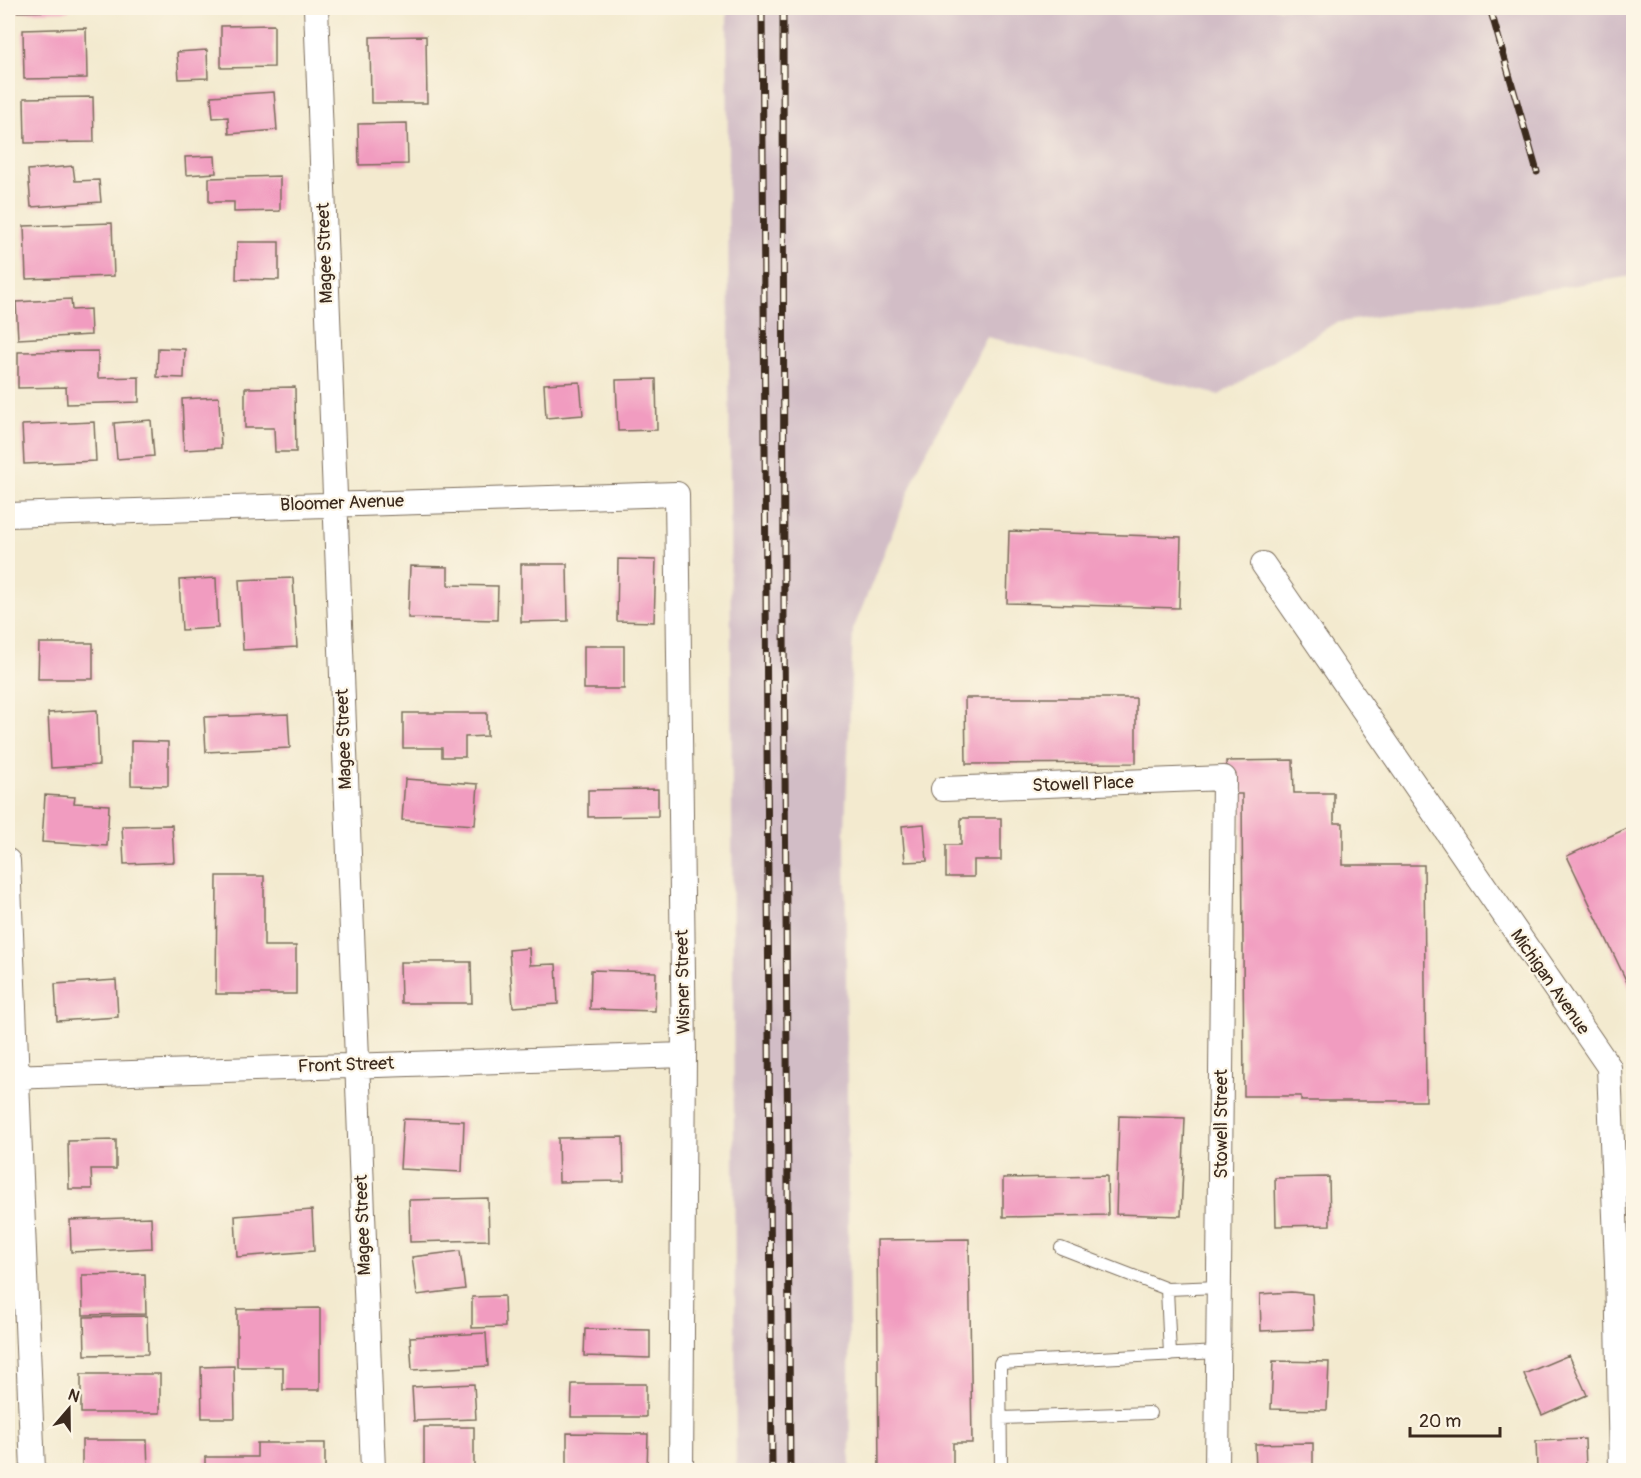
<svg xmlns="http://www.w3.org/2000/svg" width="1641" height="1478" font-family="Pangolin,sans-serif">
<rect width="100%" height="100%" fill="#fcf5e5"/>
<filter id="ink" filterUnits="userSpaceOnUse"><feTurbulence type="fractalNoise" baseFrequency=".0167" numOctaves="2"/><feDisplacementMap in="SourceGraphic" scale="12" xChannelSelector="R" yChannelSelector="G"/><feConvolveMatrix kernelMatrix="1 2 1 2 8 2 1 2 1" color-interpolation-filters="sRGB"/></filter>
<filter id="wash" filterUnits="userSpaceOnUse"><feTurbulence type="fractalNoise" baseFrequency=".008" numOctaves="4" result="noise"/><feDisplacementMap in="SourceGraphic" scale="24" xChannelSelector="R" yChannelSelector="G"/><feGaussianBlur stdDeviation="1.35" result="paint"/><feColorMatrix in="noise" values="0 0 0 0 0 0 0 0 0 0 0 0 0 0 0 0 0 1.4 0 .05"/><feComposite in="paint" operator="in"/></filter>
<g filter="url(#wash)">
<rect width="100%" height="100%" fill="#f3eacf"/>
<path fill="#d2bdc6" d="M727,8H1633V276L1335,323L1219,395L987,337L920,464L853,630L845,830L850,1470H736Z"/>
<g id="blocks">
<path fill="#f19cc0" d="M8,8H69V11L8,12Z
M274,25V67L221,68V26Z
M86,28L87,78L24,79L23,30Z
M426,36L427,103H371L370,37Z
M207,50L208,78L179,79L177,52Z
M274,92L277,130L229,134L228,117L213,118L211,96Z
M93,97L94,142L25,143L24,98Z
M407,123L408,164L359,165L358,124Z
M215,156L216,173L186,175L185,157Z
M73,166L75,181L99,180L101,202L31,207L28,170Z
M280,176V211L234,212V202H209V178Z
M112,223L114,276L26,279L24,226Z
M237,242H279V280L236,279Z
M71,299L72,310L90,309L91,335L18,339L16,302Z
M158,348L185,349L184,378L157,377Z
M98,351V378L139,377V402L67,404L66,387L18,388V352Z
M656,379L657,430L618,431L616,380Z
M580,382L583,415L546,418L544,384Z
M295,387L296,452H275L274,428H245V388Z
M219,397L221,448L184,450L182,399Z
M151,420L154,456L117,459L114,423Z
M94,422L96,461L24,464L22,425Z
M1009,531L1181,537L1179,608L1007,603Z
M618,559L656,560L654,622L617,621Z
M521,564H567L568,621L521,622Z
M410,566L448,567V585L498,586L497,620L408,618Z
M216,578L218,628L182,630L179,580Z
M293,578L297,647L243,650L239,580Z
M39,643H93V679H38Z
M584,646H624V689H584Z
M965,698H1136V763L966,764Z
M97,710L99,765L51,768L48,713Z
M403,713H487V736L465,737V757H442V748H403Z
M288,714L290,748L206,752L204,717Z
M131,741L168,742V786L131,785Z
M1293,760L1294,793H1334V823H1343V865H1424L1426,1101H1301V1096H1244L1242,794H1227L1226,761Z
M405,779L478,784L475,825L402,820Z
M658,789V816L588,817V790Z
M45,795L75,797L74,803L109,805L107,846L42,842Z
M961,818H1001V860H974V877H946V845H961Z
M924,824L927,861L905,862L902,826Z
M172,825L174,862L124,864L122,826Z
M1634,825V997L1567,856Z
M217,876H264V946H296V994H216Z
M529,948L530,965L556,964L558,1004L513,1007L509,950Z
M400,962H471L472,1003H401Z
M591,970L656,972L655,1011L590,1009Z
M116,980L118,1017L57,1021L55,984Z
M1119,1116L1185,1118L1181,1216L1116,1214Z
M403,1119L464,1121L462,1172L400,1169Z
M623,1137L624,1181L559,1182L558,1138Z
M116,1140V1169H91L92,1189H69L68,1141Z
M1107,1176L1108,1215L1003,1217V1178Z
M1329,1177L1330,1225L1276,1226L1275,1178Z
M488,1198L489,1240L410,1242L409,1200Z
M312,1210L314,1251L237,1257L235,1216Z
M151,1217L152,1248L71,1252L70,1220Z
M969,1239L972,1443H953V1470H879L877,1240Z
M460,1251L465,1289L417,1295L412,1257Z
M145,1274L146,1314L83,1315L82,1275Z
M1291,1292L1312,1294L1314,1329L1261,1331L1260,1294Z
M504,1296L505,1327L472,1328V1297Z
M320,1308V1390H283V1367H237V1309Z
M147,1316L148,1354L85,1355L84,1317Z
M585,1329L650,1330V1358L584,1356Z
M486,1333L488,1366L412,1370L410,1337Z
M1569,1355L1587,1395L1542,1415L1524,1374Z
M1273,1361L1329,1362L1327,1410L1271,1409Z
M234,1366L235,1418H202L201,1367Z
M81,1374H160V1413H81Z
M474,1384L476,1419L414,1421L412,1387Z
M572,1384H646V1417H571Z
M424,1427H474V1470H424Z
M567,1433L648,1434L647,1470H567Z
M1585,1439L1586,1470H1537L1536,1441Z
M82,1440H147L148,1470H82Z
M257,1443H325V1470H205V1457H257Z
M1313,1443V1470H1256L1255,1444Z"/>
</g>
</g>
<g filter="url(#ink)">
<use href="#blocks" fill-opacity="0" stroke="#7b6d5c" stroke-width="1.5"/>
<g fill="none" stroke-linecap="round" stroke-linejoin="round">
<defs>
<path id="service" d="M1061,1248L1167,1289L1170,1355
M1167,1289L1220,1287
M1001,1418L1150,1413
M1001,1470L1000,1363L1219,1352"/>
<path id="minor" d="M316,8L373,1470
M8,515L677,494L684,1055L681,1470
M1263,564L1609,1067L1617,1265L1621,1470
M943,789L1224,778L1217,1470
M8,861L33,1470
M8,1077L684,1055"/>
</defs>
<use href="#service" stroke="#7b6d5c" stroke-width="14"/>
<use href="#minor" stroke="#7b6d5c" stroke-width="26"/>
<use href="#service" stroke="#fff" stroke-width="12"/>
<use href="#minor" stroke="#fff" stroke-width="24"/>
<defs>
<path id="rail" d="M762,8L772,1470
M783,8L784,630L790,1470
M1490,8L1537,172"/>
</defs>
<use href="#rail" stroke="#3b2a1e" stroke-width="7"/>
<use href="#rail" stroke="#fcf5e5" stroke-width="4.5" stroke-dasharray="14" stroke-linecap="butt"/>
</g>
</g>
<g text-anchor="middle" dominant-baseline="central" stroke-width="4.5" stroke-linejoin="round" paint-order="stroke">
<g font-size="18" fill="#3b2a1e" stroke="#fcf5e5">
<text transform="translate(325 253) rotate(-92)">Magee Street</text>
<text transform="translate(342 503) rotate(-2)">Bloomer Avenue</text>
<text transform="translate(344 739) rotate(-92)">Magee Street</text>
<text transform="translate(1083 784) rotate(-2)">Stowell Place</text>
<text transform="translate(683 982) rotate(-91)">Wisner Street</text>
<text transform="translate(1550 982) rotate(55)">Michigan Avenue</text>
<text transform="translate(346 1065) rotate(-2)">Front Street</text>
<text transform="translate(1221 1124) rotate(-90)">Stowell Street</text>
<text transform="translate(363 1225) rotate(-92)">Magee Street</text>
</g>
</g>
<rect width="1641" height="1478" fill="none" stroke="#fcf5e5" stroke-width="30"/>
<g transform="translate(69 1409) rotate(20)" stroke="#fcf5e5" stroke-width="4.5" paint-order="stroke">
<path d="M0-4.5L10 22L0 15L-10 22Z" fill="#3b2a1e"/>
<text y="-9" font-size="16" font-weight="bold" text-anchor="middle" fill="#3b2a1e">N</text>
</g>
<path d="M1410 1427v9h90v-9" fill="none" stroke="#3b2a1e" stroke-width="3"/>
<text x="1419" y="1427" font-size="18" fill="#3b2a1e" stroke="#fcf5e5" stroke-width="4.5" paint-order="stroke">20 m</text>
</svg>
